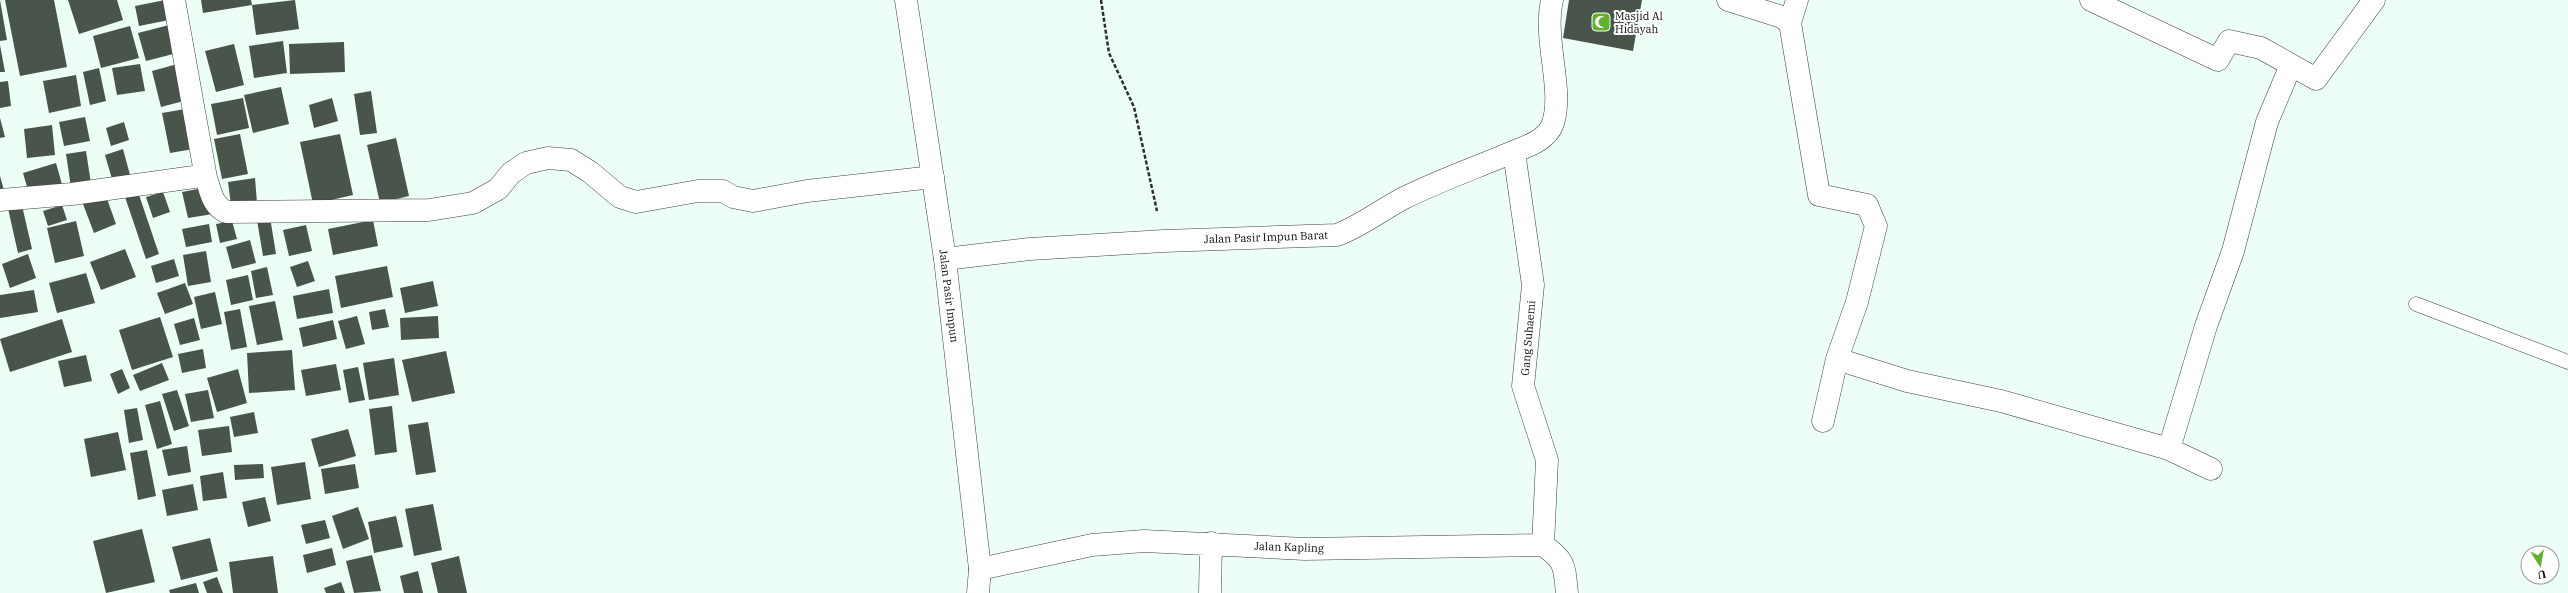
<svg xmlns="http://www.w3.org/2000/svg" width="2568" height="593" font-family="'IBM Plex Serif',serif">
<rect width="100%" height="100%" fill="#ecfef5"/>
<path fill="#49544a" d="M0,0L7,40L0,41Z
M5,0H54L67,67L20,76Z
M68,0H117L123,20L79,34Z
M165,0L174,19L139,26L135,6Z
M201,0H251L252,5L203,13Z
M295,0L299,29L256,35L252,5Z
M1569,0H1642L1633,51L1563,38Z
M173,24L181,52L146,61L138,33Z
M130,26L139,58L101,68L93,36Z
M283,41L287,73L254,78L249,46Z
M344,42L345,72L290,74L289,44Z
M234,44L244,85L216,92L205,51Z
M0,45L5,72H0Z
M181,63L191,99L161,107L152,71Z
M140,64L145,91L117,95L112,68Z
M99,68L106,101L90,105L83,72Z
M76,75L81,106L49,113L43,81Z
M8,81L11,106L0,108V82Z
M281,87L289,124L253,133L244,95Z
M371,91L377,133L360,135L354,94Z
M243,98L249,128L217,135L211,104Z
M332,98L338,121L314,128L309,105Z
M191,108L199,148L170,153L162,113Z
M85,117L90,141L64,146L59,122Z
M0,118L5,137L0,138Z
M124,122L129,140L111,146L106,128Z
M52,125L55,155L27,158L24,129Z
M240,134L248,174L222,179L214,139Z
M340,134L353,195L313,204L300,142Z
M396,138L409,196L380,203L367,145Z
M123,149L130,175L112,179L105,155Z
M86,151L92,190L72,194L66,154Z
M56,163L63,188L30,197L23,173Z
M0,176L5,194L0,195Z
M255,178L257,203L231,205L228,182Z
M208,187L213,214L188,218L182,192Z
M138,192L159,254L146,259L125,197Z
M163,192L170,212L153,218L146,197Z
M106,196L116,224L94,233L83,204Z
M21,201L32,249L18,253L7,204Z
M62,205L67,220L48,226L43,211Z
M270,217L276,254L263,256L257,220Z
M373,220L378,246L333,255L328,229Z
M76,221L84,256L55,263L47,228Z
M232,221L237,239L220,243L216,224Z
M209,224L212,242L186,247L182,229Z
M306,225L312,251L289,256L283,230Z
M250,240L256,263L232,269L226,247Z
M125,249L136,277L101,290L90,262Z
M206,251L211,282L188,286L183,255Z
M28,254L36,278L10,288L2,264Z
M174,259L179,276L156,283L151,266Z
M308,261L315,281L297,287L290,267Z
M387,266L393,297L341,308L335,276Z
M267,267L273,295L256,298L251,271Z
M86,273L95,303L57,313L49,283Z
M248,275L253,300L231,305L226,280Z
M433,281L438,306L405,313L400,288Z
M185,283L193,304L165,314L157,293Z
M329,289L333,313L297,319L293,296Z
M34,290L38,312L0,318V295Z
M215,292L222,324L201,329L194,297Z
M275,301L283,340L257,345L249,306Z
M240,309L247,347L231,350L224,312Z
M385,309L389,327L372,330L369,312Z
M357,316L365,344L346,349L338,321Z
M438,316L439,338L401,340L400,318Z
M160,317L173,357L132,370L119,330Z
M194,318L200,340L180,345L174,324Z
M62,319L72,352L10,372L0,339Z
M333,320L337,339L303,347L299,328Z
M203,349L206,368L182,373L178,354Z
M292,350L295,390L249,393L247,353Z
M446,351L455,393L412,402L402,360Z
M86,355L92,381L64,387L58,361Z
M394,358L399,395L369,400L363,363Z
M162,363L169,380L140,391L133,375Z
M336,364L341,390L306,396L301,370Z
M358,367L365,400L349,403L343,370Z
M122,369L130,388L118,394L110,374Z
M238,369L247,403L217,412L207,378Z
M177,390L189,426L174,431L162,394Z
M208,390L214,418L191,422L185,394Z
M160,401L172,444L157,449L145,405Z
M392,406L397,452L375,455L369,409Z
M137,408L143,440L129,443L124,410Z
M254,412L258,433L234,437L230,417Z
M428,422L436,472L416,475L408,425Z
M229,426L232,452L202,456L198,430Z
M348,429L356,456L319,467L311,439Z
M118,432L126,470L91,477L84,439Z
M187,446L191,472L168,476L162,450Z
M147,450L156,496L138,500L130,453Z
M305,462L311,499L277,505L271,467Z
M263,464L264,478L235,480L234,465Z
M355,464L359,488L325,494L321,469Z
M223,472L227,498L203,501L200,476Z
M193,484L198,510L167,516L162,490Z
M265,497L271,521L248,527L242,502Z
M433,504L442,550L414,556L405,509Z
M358,507L369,539L343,549L332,516Z
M396,516L403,547L374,553L368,522Z
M325,520L330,538L306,544L301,525Z
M142,529L155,582L106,593L93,541Z
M210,538L218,571L181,580L172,547Z
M332,548L336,565L307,573L303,555Z
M372,555L381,591L354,593L346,561Z
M273,556L278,593H233L229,562Z
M459,556L467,593H438L431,563Z
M418,571L423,593H404L400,576Z
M217,577L223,593H207L203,582Z
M341,582L345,593H326L324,588Z
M196,583L199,593H170L169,590Z"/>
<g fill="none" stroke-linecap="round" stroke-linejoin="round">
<defs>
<path id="service" d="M2416,304L2568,362"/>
<path id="minor" d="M174,0L206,178
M1728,0L1782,17L1790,23L1819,195L1867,205L1876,226L1857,302L1837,359L1823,421
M2091,0L2218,60L2229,41L2261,48L2316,79L2374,0
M1790,23L1797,0
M1514,152L1533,285L1523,386L1547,460L1543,545
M0,200L72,194L201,176L206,178C211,192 212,205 226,212L429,210L473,203L498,189L511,173L526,163L548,158L571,160L590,172L620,197L636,202L698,191H723L733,197L753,201L807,191L933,177
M945,259L1030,249L1164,241L1337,235C1361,226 1381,210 1404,198C1440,180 1478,167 1515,151C1529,146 1548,139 1553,123C1564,89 1543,40 1552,0
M1837,359L1907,381L2001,401L2169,449L2211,469
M2169,449L2206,326L2233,251L2267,122L2291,65
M980,569L1092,545L1144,541L1305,549L1543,545C1566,561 1564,566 1567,593
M1210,593L1211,543"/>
<path id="tertiary" d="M906,0L945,259L980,569L978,593"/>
</defs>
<use href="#service" stroke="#3f3f3f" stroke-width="15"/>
<use href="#minor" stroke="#3f3f3f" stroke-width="23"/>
<use href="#tertiary" stroke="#3f3f3f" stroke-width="23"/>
<path stroke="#2e2e2e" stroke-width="2.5" stroke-dasharray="4 2" stroke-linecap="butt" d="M1101,0L1109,53L1134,107L1157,211"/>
<use href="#service" stroke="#fff" stroke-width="14"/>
<use href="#minor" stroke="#fff" stroke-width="22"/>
<use href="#tertiary" stroke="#fff" stroke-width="22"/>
</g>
<defs>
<symbol id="mosque-square" viewBox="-11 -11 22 22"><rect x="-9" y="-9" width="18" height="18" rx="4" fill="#5fb42c" stroke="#fff"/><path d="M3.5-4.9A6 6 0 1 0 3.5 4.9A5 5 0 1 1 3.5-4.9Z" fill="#fff"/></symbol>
</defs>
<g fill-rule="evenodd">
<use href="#mosque-square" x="1590" y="11" width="22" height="22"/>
</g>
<g text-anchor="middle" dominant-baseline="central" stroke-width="4" stroke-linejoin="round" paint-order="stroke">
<g font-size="11" fill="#0c0c0c" stroke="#fff" text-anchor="start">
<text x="1615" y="16">Masjid Al<tspan x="1615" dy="13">Hidayah</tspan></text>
</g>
<g font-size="11" fill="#0c0c0c" stroke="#fff">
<text transform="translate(1266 237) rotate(-2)">Jalan Pasir Impun Barat</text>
<text transform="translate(949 296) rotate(83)">Jalan Pasir Impun</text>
<text transform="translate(1528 338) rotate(-85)">Gang Suhaemi</text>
<text transform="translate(1289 547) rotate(2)">Jalan Kapling</text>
</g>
</g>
<g transform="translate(2540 565) rotate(169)"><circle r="19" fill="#ffffff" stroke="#9e9e9e"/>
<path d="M0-3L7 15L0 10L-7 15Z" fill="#5fb42c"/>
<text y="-6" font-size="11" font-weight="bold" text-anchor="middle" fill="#0c0c0c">U</text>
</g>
</svg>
